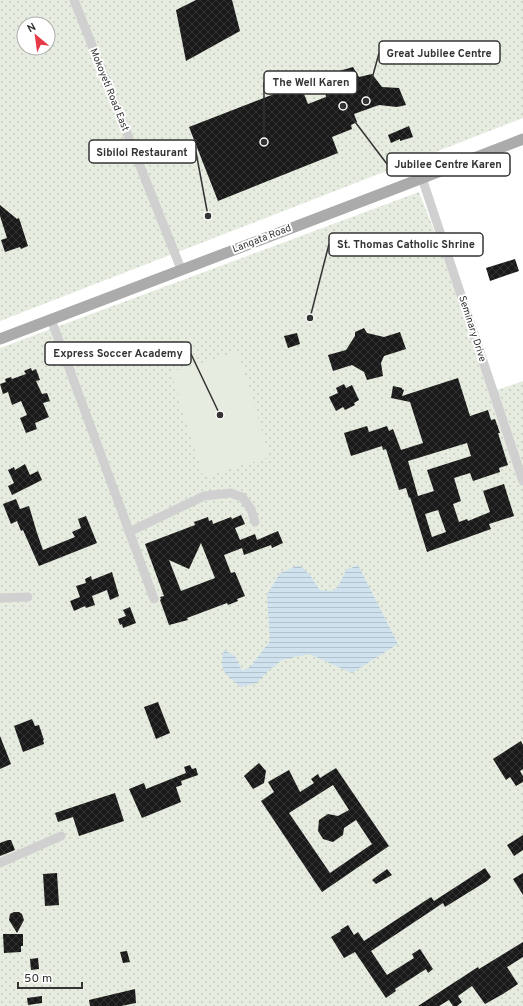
<svg xmlns="http://www.w3.org/2000/svg" width="523" height="1006" font-family="Overpass,sans-serif">
<defs>
<pattern id="green-dots" width="8" height="8" patternUnits="userSpaceOnUse"><rect width="8" height="8" fill="#e6ecdf"/><path d="M2 2h.1M6 6h.1" fill="none" stroke="#c6cbc0" stroke-width="1.8" stroke-linecap="round"/></pattern>
<pattern id="water-rules" width="6" height="5" patternUnits="userSpaceOnUse"><rect width="6" height="5" fill="#cfe2ee"/><path d="M0 2.5h6" fill="none" stroke="#b2c2cd"/></pattern>
<pattern id="building-cross-hatch" width="8" height="8" patternUnits="userSpaceOnUse"><rect width="8" height="8" fill="#1a1a1a"/><path d="M0 0l8 8M0 8l8-8" fill="none" stroke="#333"/></pattern>
</defs>
<rect width="100%" height="100%" fill="#fff"/>
<path fill="url(#green-dots)" fill-rule="evenodd" d="M0,0H523V118L0,321ZM24,24H48V48H24Z
M419,192L497,390L523,381V1006H0V348Z"/>
<path fill="#e6ecdf" d="M238,352L270,457L203,477L171,372Z"/>
<path fill="url(#water-rules)" d="M299,565L309,574L320,590L333,591L339,585L346,570L358,565L398,644L352,673L309,654L282,660L269,670L257,683L241,687C226,674 218,672 224,650L235,656L242,671L250,667L270,641L267,595L280,573Z"/>
<path fill="url(#building-cross-hatch)" fill-rule="evenodd" d="M196,0H232L240,31L186,61L176,10Z
M353,67L359,77L372,74L382,87L399,88L406,105L397,107L379,105L354,114L357,122L351,125L352,129L332,137L338,153L218,201L189,127L300,84L308,104L326,97L325,90L334,86L332,73Z
M409,126L413,137L400,141V139L391,143L388,135Z
M0,205L17,219L19,218L28,246L21,249L20,247L5,252L1,240L7,238L0,216Z
M515,259L519,271L490,281L486,268Z
M364,328L367,333L384,337L400,332L406,349L384,356L381,363L383,376L367,380L364,372L352,365L333,371L328,355L346,350L355,336V332Z
M297,333L300,344L288,348L284,336Z
M31,368L32,371L36,369L40,380L36,381L42,394L47,393L50,401L43,403L49,417L35,423L37,429L26,433L20,418L27,415L21,401L12,405L8,392L3,394L0,384L6,382L5,379L11,377L12,379L26,374L24,371Z
M458,378L470,416L488,410L491,420L495,419L500,433H498L508,465L499,468L500,472L473,481L470,473L454,478L461,501L453,504L459,522L467,519L468,521L490,512L483,491L504,484L514,516L489,524L491,529L427,552L410,497L409,498L406,488L399,490L386,449L383,450L382,446L351,456L344,433L367,426L369,432L387,426L389,431L393,429L401,450L423,443L410,402L391,398L393,386L402,388V389L404,390L402,396ZM467,443L471,456L427,470L434,491L418,496L408,461ZM438,510L446,532L432,537L425,514Z
M344,384L346,388L352,385L359,400L354,403L355,405L345,410L343,407L336,411L329,397L338,393L336,388Z
M25,464L30,475L38,471L42,480L12,495L8,486L14,483L8,470L14,467L15,470Z
M16,499L20,509L29,506L37,533L43,550L75,537L72,532L81,528L78,519L86,516L97,543L39,566L23,530L21,531L17,521L11,524L3,504Z
M241,515L245,524L235,528L240,540L255,534L257,540L278,531L283,543L272,548L271,545L244,555L242,548L224,555L231,573L235,572L245,596L237,599L238,601L228,605L227,603L187,618L188,620L169,625L160,600L161,599L160,597L164,596L145,544L195,525L194,522L208,517L209,521L212,520L213,524L231,517L232,519ZM201,543L215,578L181,591L169,560L189,569Z
M112,572L119,596L110,600L107,590L92,596L95,605L86,608L85,606L74,611L70,601L80,597L76,586L86,583L85,579L91,576L92,580Z
M130,607L136,623L123,628L122,624L120,625L118,619L126,616L123,610Z
M158,702L170,733L156,739L144,707Z
M32,719L35,726L39,725L44,740H43L44,744L23,752L14,726Z
M0,736L11,764L0,769Z
M521,741L523,745V769L520,771L523,776V782L516,786L510,777L506,780L493,759Z
M259,763L266,771L264,783L253,789L244,776Z
M190,765L192,769L196,768L198,775L181,781L182,785L176,787L181,802L142,818L129,789L144,783L146,789L186,773L184,767Z
M336,768L389,846L322,892L261,801L274,792L268,782L289,770L300,792L314,783L311,779L318,774L320,778ZM333,785L349,810L338,816L328,814L319,820L318,831L323,839L333,842L343,835L344,828L356,820L372,844L330,873L289,813Z
M115,793L124,821L79,836L73,817L58,822L55,813Z
M523,835V850L514,856L507,845Z
M8,840H11L15,850L0,856V843Z
M485,868L491,877L487,881L445,907L443,903L371,951L387,975L414,958L412,954L420,949L433,969L428,973L426,969L395,989L396,991L386,998L355,952L344,958L331,937L341,931L340,930L348,925L354,935L358,932L364,941L431,897L434,901Z
M387,869L392,875L376,884L372,880Z
M57,873L59,905L45,906L43,874Z
M523,873V895L513,879Z
M14,912H19L22,914L24,920L17,933L9,920L10,914Z
M3,934H23V946H21V952L4,953Z
M523,942V957L507,967L518,984L503,994L485,1004L472,986L458,996L462,1002L457,1006H453L449,1000L439,1006H418L478,967L479,969Z
M127,951L130,962L123,963L120,952Z
M38,958L39,969L31,970L30,959Z
M135,989L136,1003L121,1006H90L89,1000Z
M42,996V1003L28,1005L27,998Z"/>
<g fill="none" stroke-linecap="round" stroke-linejoin="round">
<path stroke="#d0d0d0" stroke-width="9" d="M74,0L181,269
M422,178L523,481
M51,319L154,599
M129,532L204,496L230,493L242,497L251,509L255,522
M0,598L28,597
M0,863L61,836"/>
<path stroke="#ababab" stroke-width="11" d="M0,339L394,189L523,139"/>
</g>
<g text-anchor="middle" dominant-baseline="central" stroke-width="4" stroke-linejoin="round" paint-order="stroke">
<g font-size="10" fill="#333" stroke="#fff">
<text transform="translate(109 90) rotate(68)">Mokoyeti Road East</text>
<text transform="translate(262 239) rotate(-21)">Langata Road</text>
<text transform="translate(472 329) rotate(72)">Seminary Drive</text>
</g>
</g>
<path fill="none" stroke="#333" stroke-width="1.5" d="M366 101L379 53M264 142L264 82M208 216L196 152M343 106L387 164M310 318L329 244M220 415L191 354"/>
<g fill="#333" stroke="#fff" stroke-width="1.5">
<circle cx="366" cy="101" r="4"/>
<circle cx="264" cy="142" r="4"/>
<circle cx="208" cy="216" r="4"/>
<circle cx="343" cy="106" r="4"/>
<circle cx="310" cy="318" r="4"/>
<circle cx="220" cy="415" r="4"/>
</g>
<g fill="#fff" stroke="#333" stroke-width="1.5">
<rect x="379" y="41" width="121" height="23" rx="4"/>
<rect x="264" y="71" width="93" height="23" rx="4"/>
<rect x="89" y="140" width="107" height="23" rx="4"/>
<rect x="387" y="153" width="123" height="23" rx="4"/>
<rect x="329" y="233" width="154" height="23" rx="4"/>
<rect x="45" y="342" width="146" height="23" rx="4"/>
</g>
<g font-size="11" text-anchor="middle" font-weight="bold" fill="#333">
<text x="439" y="57">Great Jubilee Centre</text>
<text x="311" y="86">The Well Karen</text>
<text x="142" y="156">Sibiloi Restaurant</text>
<text x="448" y="168">Jubilee Centre Karen</text>
<text x="406" y="248">St. Thomas Catholic Shrine</text>
<text x="118" y="357">Express Soccer Academy</text>
</g>
<g transform="translate(36 36) rotate(331)"><circle r="19" fill="#ffffff" stroke="#adadad"/>
<path d="M0-3L7 15L0 10L-7 15Z" fill="#e63946"/>
<text y="-6" font-size="11" font-weight="bold" text-anchor="middle" fill="#333333">N</text>
</g>
<path d="M18 982v6h64v-6" fill="none" stroke="#333333" stroke-width="2"/>
<text x="24" y="982" font-size="12" fill="#333333" stroke="#ffffff" stroke-width="3" paint-order="stroke">50 m</text>
</svg>
